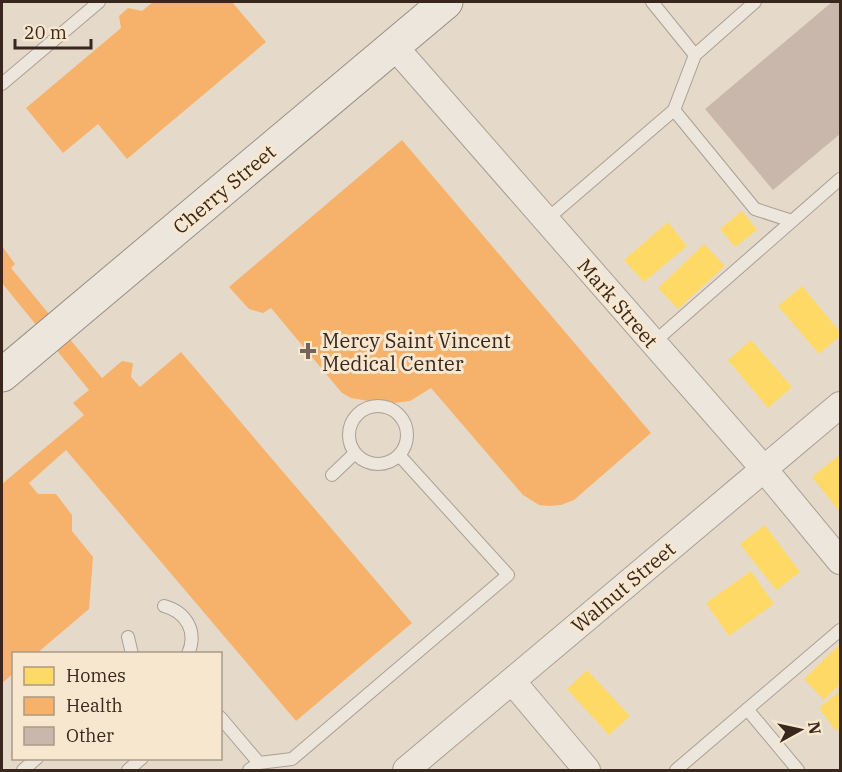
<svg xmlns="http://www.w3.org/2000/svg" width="842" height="772" font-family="'IBM Plex Serif',serif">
<rect width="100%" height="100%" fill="#e5daca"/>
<path fill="#ffd966" d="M742,211L757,230L735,247L720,229Z
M668,222L687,246L644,282L624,260Z
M704,244L725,266L678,309L658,288Z
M802,286L840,332V336L819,354L778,306Z
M751,340L792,387L768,408L728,360Z
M838,456L840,459V512L812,477Z
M765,525L800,572L776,590L740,544Z
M751,571L774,604L729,636L706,603Z
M840,644V684L824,700L804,679Z
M587,670L630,716L609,735L567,689Z
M840,691V728L836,731L819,708Z"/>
<path fill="#f6b26b" d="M153,2H232L266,42L127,159L98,124L63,153L26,108L121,28L119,16L128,8L142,11Z
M402,140L651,433L574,500L561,505L549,506L539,505L523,495L431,388L410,401L386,404L351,398L342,393L271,308L263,313L249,309L229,287Z
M2,246L15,264L11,268L102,378L122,361L133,363L131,377L140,387L181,352L412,623L296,721L66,450L29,483L38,494H56L72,515V531L93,557L89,609L36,654H14V673L2,683V484L84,415L73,403L89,390L2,283Z"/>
<path fill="#c9b7ab" d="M832,2H840V134L773,190L705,109Z"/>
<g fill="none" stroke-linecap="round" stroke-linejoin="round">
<defs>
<path id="lane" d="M652,2L695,55L755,2
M2,84L99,2
M674,110L755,209L792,221
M546,220L674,110L695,55
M653,343L840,179
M349 435a29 29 0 1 1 58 0a29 29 0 1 1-58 0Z
M332,475L355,453
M164,606C186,612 198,631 188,654
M128,637L132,654
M747,709L798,770
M220,717L259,763L249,770
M259,763L292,759L508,575L399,455
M23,770L37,758
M128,770L142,758
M676,770L840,630"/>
<path id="street" d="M394,46L764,469L840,561
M512,681L587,770
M406,770L840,405"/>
<path id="secondary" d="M2,375L446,2"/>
</defs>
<use href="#lane" stroke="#aa9f94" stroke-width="14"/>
<use href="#street" stroke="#aa9f94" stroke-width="28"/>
<use href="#secondary" stroke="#998f84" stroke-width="35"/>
<use href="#lane" stroke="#ede6dc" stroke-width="12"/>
<use href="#street" stroke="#ede6dc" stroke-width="26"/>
<use href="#secondary" stroke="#ede6dc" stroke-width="33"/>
</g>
<path fill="#756559" stroke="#f7e7cf" stroke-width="2" d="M305 342h6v6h6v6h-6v6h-6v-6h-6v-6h6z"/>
<g text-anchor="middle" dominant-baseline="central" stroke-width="6" stroke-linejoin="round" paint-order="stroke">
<g font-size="20" fill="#39261c" stroke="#f7e7cf">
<text transform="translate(224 189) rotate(-40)">Cherry Street</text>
<text transform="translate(618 303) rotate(49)">Mark Street</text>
<text transform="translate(623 587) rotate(-40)">Walnut Street</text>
</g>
<g font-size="20" fill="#39261c" stroke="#f7e7cf" text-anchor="start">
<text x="322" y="340">Mercy Saint Vincent<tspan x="322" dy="23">Medical Center</tspan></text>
</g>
</g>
<rect width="842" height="772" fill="none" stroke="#39261c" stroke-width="6"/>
<rect x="12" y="652" width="210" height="108" fill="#f7e7cf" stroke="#ab9a87" stroke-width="1.5"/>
<rect x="24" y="667" width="30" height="18" fill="#ffd966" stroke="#ab9a87" stroke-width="1.5"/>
<text x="66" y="682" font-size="18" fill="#39261c">Homes</text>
<rect x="24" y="697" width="30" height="18" fill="#f6b26b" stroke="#ab9a87" stroke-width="1.5"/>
<text x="66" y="712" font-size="18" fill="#39261c">Health</text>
<rect x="24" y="727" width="30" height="18" fill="#c9b7ab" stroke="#ab9a87" stroke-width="1.5"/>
<text x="66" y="742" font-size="18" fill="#39261c">Other</text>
<g transform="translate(800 730) rotate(82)" stroke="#f7e7cf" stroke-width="4.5" paint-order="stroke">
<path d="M0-4.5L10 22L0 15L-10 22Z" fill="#39261c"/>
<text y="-9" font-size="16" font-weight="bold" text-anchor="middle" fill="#39261c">N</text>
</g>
<path d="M15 39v9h76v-9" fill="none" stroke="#39261c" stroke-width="3"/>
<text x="24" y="39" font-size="18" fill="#39261c" stroke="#f7e7cf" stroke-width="4.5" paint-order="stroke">20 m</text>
</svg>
